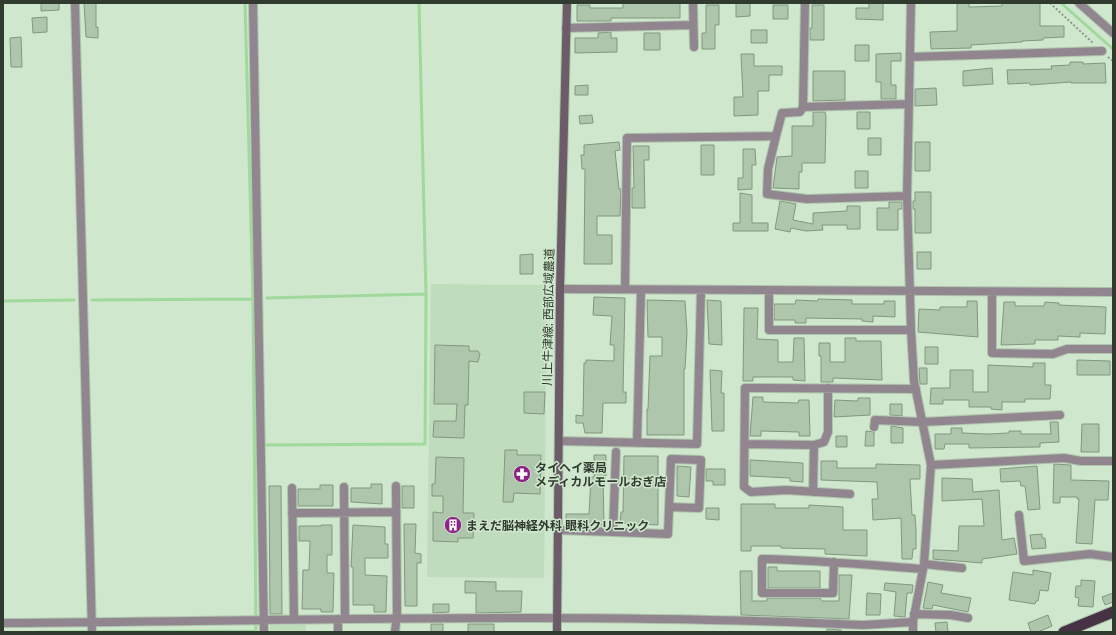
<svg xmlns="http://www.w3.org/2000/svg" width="1116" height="635" font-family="Mulish,'Noto Sans JP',sans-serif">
<rect width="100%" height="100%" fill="#cfe7cc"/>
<path fill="#bfddbc" d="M431,284L547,285L544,578L427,577Z
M270,625H306V632H270Z"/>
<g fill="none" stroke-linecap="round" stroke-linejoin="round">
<path stroke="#9fd99b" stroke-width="3" d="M245,3L253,299L256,632
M1061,3L1113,49
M267,298L426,294
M92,300L253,299
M3,301L74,300
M267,445L425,444L426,294L419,3
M38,632L256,631"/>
</g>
<path fill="#aec6ac" stroke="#81987f" d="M41,3H59V10L41,11Z
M84,3H96V27H98V38L86,37Z
M623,3H680V18H611V21H577V5H590V8H623Z
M736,3H750V16L736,17Z
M869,3H883V20L856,19V8H869Z
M957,3H969V7L1002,6V3H1040V26H1064V37L1043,38V40L1022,41V42L971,45V48L931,49L930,32L957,31Z
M706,5H719V25H715V49H702V33H706Z
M773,5H788V19H773Z
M812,5H824V40H810V28H812Z
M47,17V32L33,33L32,18Z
M751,30H767V43H751Z
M611,32V38H617V52L575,53V38H598V33Z
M644,33H660V50H644Z
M21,37L22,67H11L10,38Z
M855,45H869V61H855Z
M901,53V61H891V85H896V99H881V82H876V54Z
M741,54H754V66H782V75H769V91H758V115L734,116V97H743Z
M1070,62H1083V64L1105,63L1106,83H1071V82L1030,85V83L1008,84L1007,70L1052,69L1051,66L1070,65Z
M992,68L993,84L963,86V71Z
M813,71H845V100L813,101Z
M588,85V95H575V86Z
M936,88L937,105L915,106V89Z
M813,112H825L826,117L825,163H802V172H799V189L773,188L777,157L792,156V126H813Z
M857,112H870V129H857Z
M592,115L593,123L580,124L579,116Z
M868,138H881V155H868Z
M619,142L620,150L615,151L619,189H621L620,216H597V235H612V264H584L585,169H582L581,155H584V145Z
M915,142H930V171H915Z
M701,145H714V175H701Z
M633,146H649V160H644L645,208H632V188H634Z
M743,149H755L756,165H752V189L738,190V178H743Z
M855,171H868V188H855Z
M915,192H931V233H915V209H913V201H915Z
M740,193L752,195V223H768V231H733V223H740Z
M780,201L796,204L793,220L813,224V213L847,211V206H860V229H847V225H822L823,230L806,231L791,228L790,232L775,229Z
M889,202H902V209H898V230H877V208H889Z
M917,252H931V269H917Z
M533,254V274H520V255Z
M594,297L625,298L623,392H626V403H603L602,433H585L583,423H576V415L583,416L584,363H586V360L614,361V345H610L612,316L593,315Z
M818,299L852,300V304H884V301H895V317L873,316V322L862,321V319L806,318V323H795V320H774V304H795L796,300L818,301Z
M647,300L685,301L687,333L685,369H684V435H647V409H648L650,356H662V337H648Z
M707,300L721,301L722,345L709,344Z
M967,301H977L978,337L918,332L919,309L940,310V307H967Z
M1004,302H1015V306H1044L1045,302L1059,303V305L1106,307L1105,334L1080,333V337L1058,336V340H1035V344L1001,345Z
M744,308H758L757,339L778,340V362H793L794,338H804L805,381L793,380V377H753V381H743Z
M845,338H856V341H881L882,380L833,378V382H821V356H819V343H830V362H845Z
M435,345L469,346V351H478L480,354L478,362L469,361L468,405H465L464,438L433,437L434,421H456L457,404H434Z
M925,347H938V364H925Z
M1077,360L1110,361V375H1077Z
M1033,363H1045V385H1051L1050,399H1025V402H1002V410L991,409V407H969V400H943V404H930L931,388H950V370H973V392H988V365L1033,367Z
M919,368H927V384H920Z
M710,370L722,371L721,393H724V431H712Z
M524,392H545L544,414L524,413Z
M753,397H763V402L798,403L799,400H809L810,436H799V432L761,431V436H750Z
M858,398H870V415L834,417L835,400L858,401Z
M890,404H902V416L890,415Z
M1050,422H1058L1059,442L1040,443V447L969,448V444H945L944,449H935V434H951V428H962V433L988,434L1009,433V431H1021V434H1051Z
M1082,424H1099V452H1081Z
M891,426L903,428V443H891Z
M866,431L874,432V446H865Z
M836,436H847V447H836Z
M505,450H517V455H541L540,494L514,493L513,502H503Z
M594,455H606V476H603L604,525L566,524V514H589L591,477H594Z
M624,456H658V525L620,523L621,512H623Z
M436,457L464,458L463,513H474L473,538H458V542L433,541V512L443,513V496H432V484H435Z
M750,460L803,463V482L790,481V478L750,476Z
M821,461H837V468H876V464L920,465V479H910L912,515H915L916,530V549H913L912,559H902L901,518L873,520L872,499H878L877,482L821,480Z
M1054,464L1071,465V480L1109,481L1108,500H1095L1092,544L1076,543L1079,499H1077V497H1060V503H1053Z
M677,466L691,467L689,497L677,496Z
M1037,466L1040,509L1028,510L1025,486H1021L1020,481L1001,482L1000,469Z
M706,469H725V485H713V481H706Z
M942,478L972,479L973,492L999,490L1002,540L1014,538L1017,554L982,559V563L933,559V550L958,551L959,526H984L982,499L942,501Z
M371,484H382V504L351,502V488H371Z
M320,485H333V506H298V489H320Z
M269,486H281L282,614H270Z
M402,486H414V508H402Z
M741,504H775V508H809V505L843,507V530H867V556L825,554V549L781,548V546H751V551H741Z
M706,508H719V520L706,519Z
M404,524H416L415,553L421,554V563H417V606H405Z
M321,525H332V555H327V573H334L333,612H321V609H302L303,570H309L310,541H299V526H321Z
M353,525L385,527V544H388V558H365V575L387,576L386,612H374V605H353V567H351Z
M1042,534V538H1045L1046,548L1032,549L1030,535Z
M768,567H777V571H820V588H768Z
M1033,570L1051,573L1048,591L1040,590L1038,601H1036L1035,604L1009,600L1013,572L1033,575Z
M740,571H752V601H767V598H820L822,601H839V575H852L849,619L741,615Z
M1081,580L1095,581L1093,607L1078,606L1079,598L1075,597L1076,586H1081Z
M465,581L496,582V591H522L521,612L476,613V593H465Z
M928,582L943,585L941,593L971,598L968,612L933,605L932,609L923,608Z
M885,583L913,585L912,593H907L905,617L894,616L896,592L884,590Z
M867,593L881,594L880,615H866Z
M1113,593V602L1105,605L1102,597Z
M433,604H449V612L433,613Z
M1048,615L1052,626L1038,632H1031L1028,623Z
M947,622L948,632H936L935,623Z
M431,624H443V632H431Z
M468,624H494V632H468Z
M827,629L841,630V632H827Z"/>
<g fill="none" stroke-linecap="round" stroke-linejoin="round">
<defs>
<path id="minor" d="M253,3L264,632
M693,3L694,47
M911,3L907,196L911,330L914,381L931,465L924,564L913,622V632
M566,28L693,25
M910,57L1102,51
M803,107L805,3
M776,136L768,169L767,194L807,199L907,196
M560,289L1113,292
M625,289L627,138L776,136L782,113L800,112L803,107L909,104
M769,291V330H911
M992,292V353L1053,354L1067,349H1113
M874,427L875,420L922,422L1060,415
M559,441L697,444L701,290
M637,443L641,290
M745,444L814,445L824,442L828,432V388
M931,465L1064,458L1081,461H1113
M344,487L345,619
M292,488L294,619
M813,492L814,445
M850,494L786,490L751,492L744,487L745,388L916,389
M292,513L396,512
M1019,515L1024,561L1090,554L1113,557
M558,530L668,534L671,459L701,460L699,508L669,507
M613,532L616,452
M834,562L833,593H762V559C816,560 870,565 923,569
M924,564L962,568
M914,614L951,615L968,618
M3,623C290,621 576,612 863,625L913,622
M338,632V619
M395,632L397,613L396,486"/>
<path id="tertiary" d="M75,3L92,632
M1079,3L1113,33"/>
<path id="secondary" d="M557,632L560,289L567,3"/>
<path id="trunk" d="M1064,632L1113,612"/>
</defs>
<use href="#minor" stroke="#afc4ad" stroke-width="10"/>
<use href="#tertiary" stroke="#afc4ad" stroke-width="10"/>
<use href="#secondary" stroke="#afc4ad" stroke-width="10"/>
<use href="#trunk" stroke="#afc4ad" stroke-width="13"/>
<path stroke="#899a87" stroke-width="2" stroke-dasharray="2 2" stroke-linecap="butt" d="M1050,3L1093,43
M1108,57L1113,61"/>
<use href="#minor" stroke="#91868f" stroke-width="8"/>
<use href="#tertiary" stroke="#91868f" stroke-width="8"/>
<use href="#secondary" stroke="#6c5b69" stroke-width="8"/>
<use href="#trunk" stroke="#463244" stroke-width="11"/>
</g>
<defs>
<symbol id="pharmacy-disc" viewBox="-11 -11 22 22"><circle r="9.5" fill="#8e2387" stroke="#cfe7cc"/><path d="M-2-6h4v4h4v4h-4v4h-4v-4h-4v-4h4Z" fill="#fff"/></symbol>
<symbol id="building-disc" viewBox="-11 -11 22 22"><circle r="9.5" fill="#8e2387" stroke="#cfe7cc"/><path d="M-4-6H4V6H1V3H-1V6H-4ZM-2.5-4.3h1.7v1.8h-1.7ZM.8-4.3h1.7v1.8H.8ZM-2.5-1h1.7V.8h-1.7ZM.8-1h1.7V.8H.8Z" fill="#fff"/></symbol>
</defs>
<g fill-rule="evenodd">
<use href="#pharmacy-disc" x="512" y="464" width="20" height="20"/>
<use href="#building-disc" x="443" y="515" width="20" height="20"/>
</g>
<g text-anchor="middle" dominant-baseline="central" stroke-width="3" stroke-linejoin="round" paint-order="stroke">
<g font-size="12" fill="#303a2f" stroke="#cfe7cc">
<text transform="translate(548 317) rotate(-89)">川上牛津線; 西部広域農道</text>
</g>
<g font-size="12" font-weight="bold" fill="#303a2f" stroke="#cfe7cc" text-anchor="start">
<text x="535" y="467">タイヘイ薬局<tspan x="535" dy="14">メディカルモールおぎ店</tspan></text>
<text x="466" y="525">まえだ脳神経外科 眼科クリニック</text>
</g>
</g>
<rect width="1116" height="635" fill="none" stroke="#303a2f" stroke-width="8"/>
</svg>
